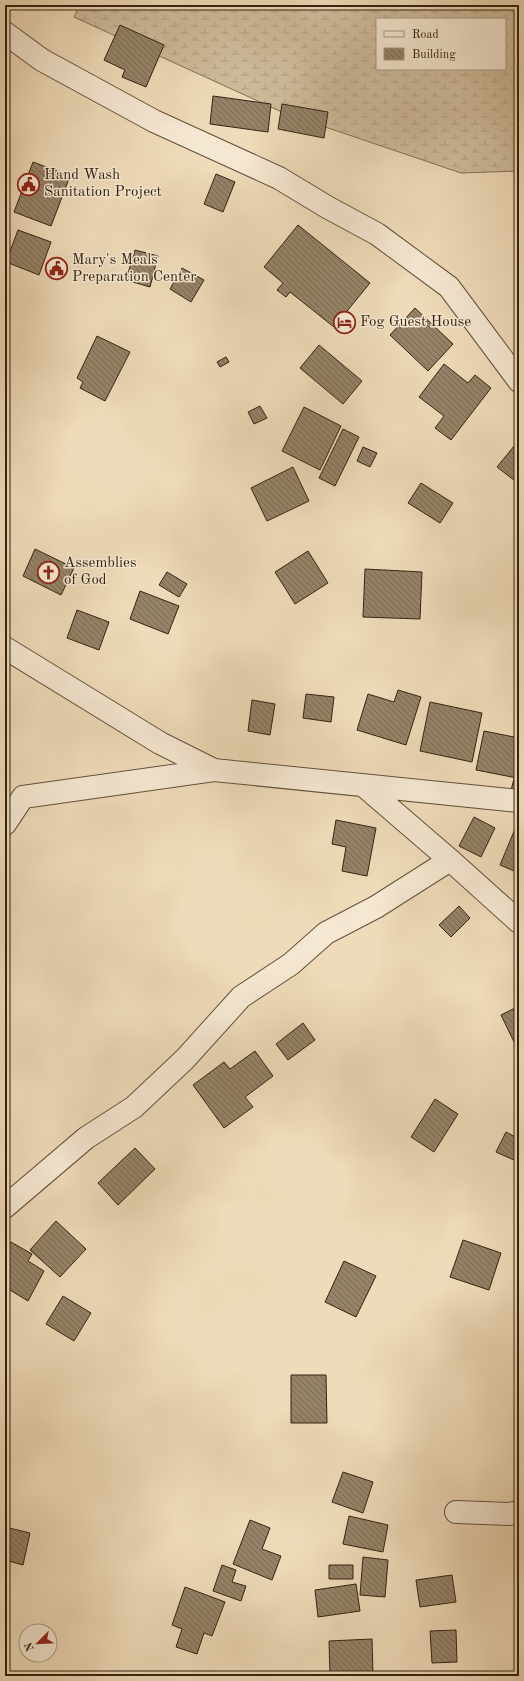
<svg xmlns="http://www.w3.org/2000/svg" width="524" height="1681" font-family="'Old Standard TT',serif">
<defs>
<pattern id="wetland-marsh" width="20" height="14" patternUnits="userSpaceOnUse"><rect width="20" height="14" fill="#cfbc9c"/><path d="M1 5h8M5 5V1M11 12h8M15 12V8" fill="none" stroke="#b2a185"/></pattern>
<pattern id="building-back-hatch" width="6" height="6" patternUnits="userSpaceOnUse"><rect width="6" height="6" fill="#958368"/><path d="M-1 5l2 2M0 0l6 6M5-1l2 2" fill="none" stroke="#7a6b54"/></pattern>
</defs>
<rect width="100%" height="100%" fill="#efdbb9"/>
<filter id="stains"><feTurbulence type="fractalNoise" baseFrequency=".005" numOctaves="4"/><feColorMatrix values="0 0 0 0 .2 0 0 0 0 .09 0 0 0 0 .02 0 0 0 .5 -.17"/></filter>
<radialGradient id="worn" r=".72"><stop offset=".6" stop-color="#630" stop-opacity="0"/><stop offset="1" stop-color="#630" stop-opacity=".3"/></radialGradient>
<path fill="url(#wetland-marsh)" stroke="#817056" fill-rule="evenodd" d="M80,5H519V171L461,173L284,113L74,17ZM377,19H505V69H377Z"/>
<path fill="url(#building-back-hatch)" stroke="#332310" d="M120,25L164,45L146,87L122,77L125,70L104,60Z
M213,96L271,104L268,132L210,124Z
M282,104L328,112L324,138L278,129Z
M33,162L70,176L51,226L14,212Z
M216,174L235,182L223,212L204,204Z
M298,225L370,283L334,327L290,292L286,297L277,290L283,283L264,267Z
M18,230L51,242L39,275L6,262Z
M5,231L10,234L5,244Z
M135,250L158,256L150,287L126,280Z
M182,268L204,280L191,302L170,289Z
M415,308L453,344L428,371L390,335Z
M97,336L130,352L105,401L80,388L83,382L77,378Z
M319,345L362,381L343,404L300,368Z
M226,357L229,362L220,367L217,362Z
M444,364L468,383L475,375L491,388L451,440L435,428L444,416L419,397Z
M260,406L267,418L254,424L248,412Z
M304,407L341,426L320,470L282,451Z
M343,429L359,437L335,486L319,478Z
M519,440V484L497,467Z
M363,447L377,453L370,467L357,461Z
M293,467L309,501L267,521L251,488Z
M421,483L453,503L440,523L408,503Z
M35,549L74,568L61,595L23,576Z
M308,551L328,583L295,604L275,572Z
M365,569L422,572L420,619L363,617Z
M167,572L187,584L179,597L159,585Z
M140,591L179,606L168,634L130,619Z
M77,610L109,622L99,650L67,638Z
M398,690L421,697L406,745L357,730L368,694L394,702Z
M306,694L334,697L331,722L303,718Z
M252,700L275,704L270,735L248,731Z
M430,702L482,713L472,762L420,751Z
M484,731L519,738V768L517,778L476,770Z
M514,779L519,780V792L511,790Z
M474,817L495,828L481,857L459,846Z
M336,820L376,828L367,876L342,871L346,847L332,844Z
M515,829L519,831V873L500,865Z
M459,906L470,918L451,937L439,925Z
M519,1006V1048H517L501,1015Z
M303,1023L315,1040L288,1060L276,1044Z
M255,1051L273,1076L245,1097L253,1107L224,1128L193,1085L224,1062L230,1069Z
M435,1099L458,1114L434,1152L411,1137Z
M506,1132L519,1139V1154L516,1161L496,1152Z
M135,1148L155,1169L118,1205L98,1183Z
M56,1221L86,1249L60,1277L30,1250Z
M463,1240L501,1253L489,1290L450,1277Z
M11,1242L32,1254L28,1261L44,1271L28,1301L5,1287V1252Z
M344,1261L376,1276L356,1317L325,1302Z
M63,1296L91,1313L74,1341L46,1324Z
M291,1375H326L327,1423H291Z
M343,1472L373,1482L363,1513L332,1502Z
M349,1516L388,1525L383,1552L343,1544Z
M250,1520L270,1528L262,1549L281,1556L272,1580L233,1564Z
M5,1527L30,1533L23,1565L5,1560Z
M363,1557L388,1560L385,1597L360,1595Z
M222,1565L236,1570L232,1582L246,1586L241,1601L213,1591Z
M329,1565H353V1579H329Z
M452,1575L456,1602L420,1607L416,1580Z
M356,1584L360,1611L318,1617L315,1590Z
M185,1587L225,1602L212,1636L204,1633L197,1654L176,1647L182,1629L172,1625Z
M456,1630L457,1662L432,1663L430,1631Z
M372,1639L373,1676H330L329,1641Z"/>
<g fill="none" stroke-linecap="round" stroke-linejoin="round">
<defs>
<path id="street" d="M5,33L42,60L154,121L279,178L327,207L377,234L449,287L519,381
M5,648L160,743L214,770L519,801
M364,786L450,860L519,922
M5,824L23,797L214,770
M5,1207L86,1138L134,1107L185,1059L241,997L291,964L326,933L376,907L450,860
M456,1512L509,1514L519,1512"/>
</defs>
<use href="#street" stroke="#62513a" stroke-width="24"/>
<use href="#street" stroke="#f5e8d2" stroke-width="22"/>
</g>
<defs>
<symbol id="civic-ring" viewBox="-11 -11 22 22"><circle r="9.5" fill="#f5e8d2" stroke="#8f2418" stroke-width="1.5"/><path d="M-.6-6.5H3V-4.5H.6V-3L4-1V1h2V6H-6V1h2V-1L-.6-3ZM-1.2 2.5V6h2.4V2.5Z" fill="#8f2418"/></symbol>
<symbol id="hotel-ring" viewBox="-11 -11 22 22"><circle r="9.5" fill="#f5e8d2" stroke="#8f2418" stroke-width="1.5"/><path d="M-6-4.5h1.5V1H6V5H4.5V3h-9V5H-6ZM-4 0a1.8 1.8 0 1 1 3.6 0ZM.5 0V-2.5h3Q6-2.5 6 0Z" fill="#8f2418"/></symbol>
<symbol id="church-ring" viewBox="-11 -11 22 22"><circle r="9.5" fill="#f5e8d2" stroke="#8f2418" stroke-width="1.5"/><path d="M-1.2-6h2.4v3.5h3.3v2.4h-3.3V6h-2.4V-.1h-3.3v-2.4h3.3Z" fill="#8f2418"/></symbol>
</defs>
<g fill-rule="evenodd">
<use href="#civic-ring" x="16" y="172" width="25" height="25"/>
<use href="#civic-ring" x="44" y="256" width="25" height="25"/>
<use href="#hotel-ring" x="332" y="310" width="25" height="25"/>
<use href="#church-ring" x="36" y="560" width="25" height="25"/>
</g>
<g text-anchor="middle" dominant-baseline="central" stroke-width="3" stroke-linejoin="round" paint-order="stroke">
<g font-size="15" fill="#332310" stroke="#f5e8d2" text-anchor="start">
<text x="44" y="175">Hand Wash<tspan x="44" dy="17">Sanitation Project</tspan></text>
<text x="72" y="260">Mary's Meals<tspan x="72" dy="17">Preparation Center</tspan></text>
<text x="360" y="322">Fog Guest House</text>
<text x="64" y="563">Assemblies<tspan x="64" dy="17">of God</tspan></text>
</g>
</g>
<rect width="524" height="1681" fill="none" stroke="#efdbb9" stroke-width="20"/>
<rect x="6" y="6" width="512" height="1669" fill="none" stroke="#332310" stroke-width="2"/>
<rect x="10" y="10" width="504" height="1661" fill="none" stroke="#332310"/>
<rect x="376" y="18" width="130" height="52" fill="#f5e8d2" stroke="#a79984"/>
<rect x="384" y="31" width="20" height="6" fill="#f5e8d2" stroke="#a79984"/>
<text x="412" y="38" font-size="12" fill="#332310">Road</text>
<rect x="384" y="48" width="20" height="12" fill="url(#building-back-hatch)" stroke="#a79984"/>
<text x="412" y="58" font-size="12" fill="#332310">Building</text>
<g transform="translate(38 1643) rotate(246)"><circle r="19" fill="#f5e8d2" stroke="#a79984"/>
<path d="M0-3L7 15L0 10L-7 15Z" fill="#8f2418"/>
<text y="-6" font-size="11" font-weight="bold" text-anchor="middle" fill="#332310">N</text>
</g>
<rect width="100%" height="100%" filter="url(#stains)"/>
<rect width="100%" height="100%" fill="url(#worn)"/>
</svg>
